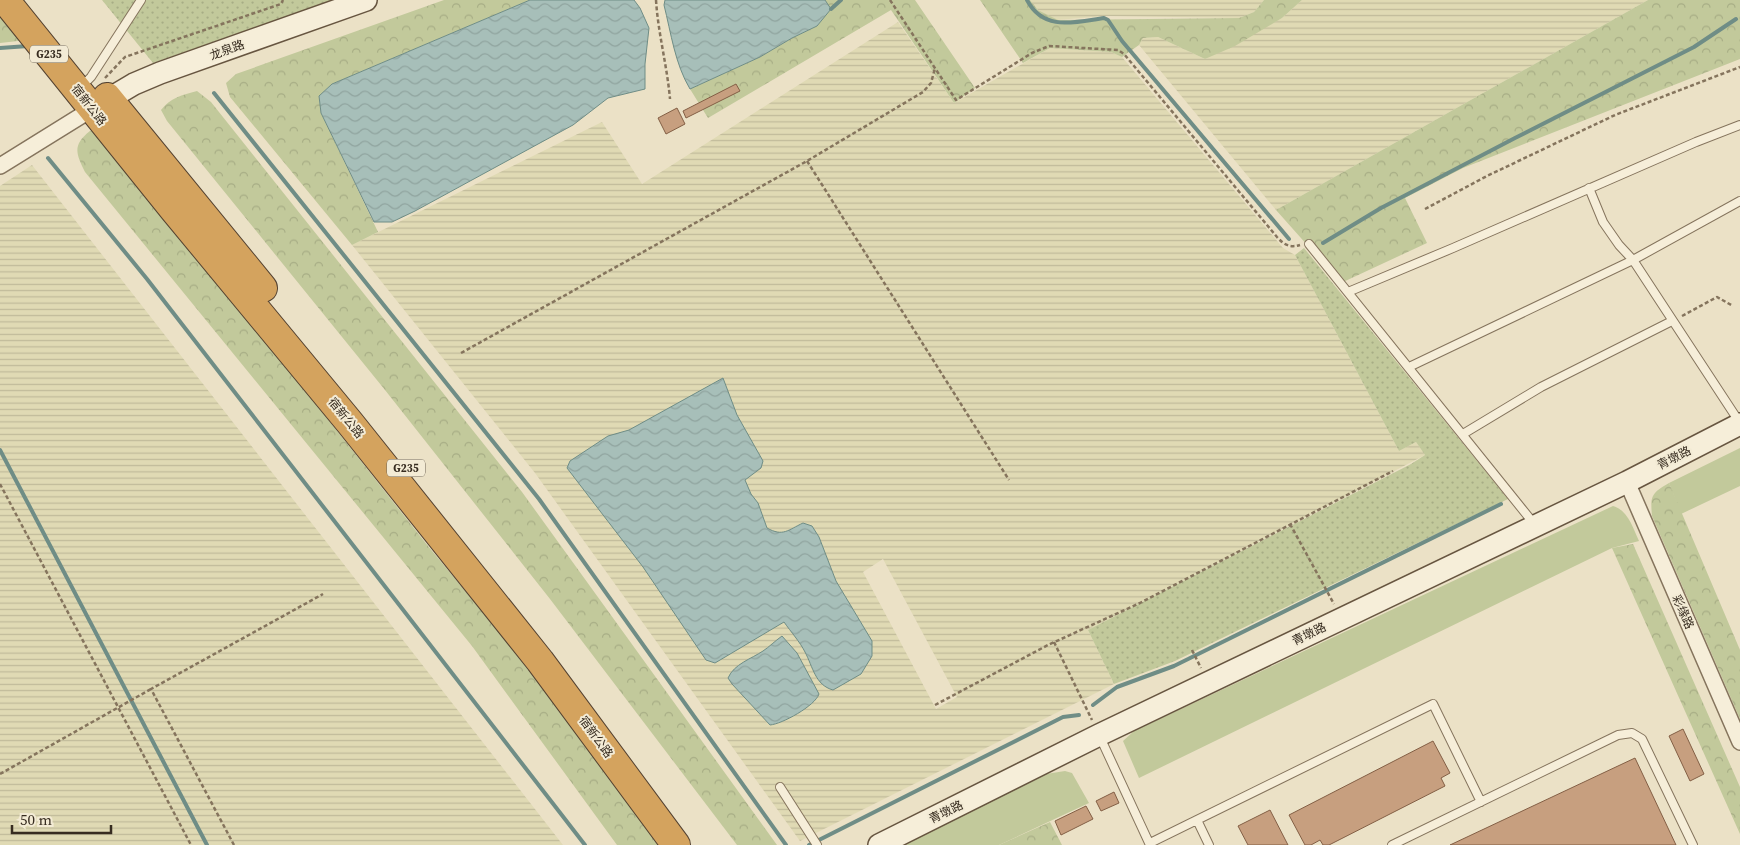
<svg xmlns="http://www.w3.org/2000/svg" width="1740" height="845" font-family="'Source Serif 4','Noto Sans SC',serif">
<defs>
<pattern id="farmland-rules" width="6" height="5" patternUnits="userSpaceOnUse" patternTransform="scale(1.25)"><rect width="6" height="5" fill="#e0dab4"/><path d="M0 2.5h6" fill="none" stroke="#c1bb9a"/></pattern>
<pattern id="forest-crowns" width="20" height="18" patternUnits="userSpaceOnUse" patternTransform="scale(1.25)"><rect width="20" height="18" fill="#c2c99b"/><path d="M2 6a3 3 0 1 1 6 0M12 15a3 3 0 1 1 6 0" fill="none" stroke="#a7ad85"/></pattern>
<pattern id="park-dots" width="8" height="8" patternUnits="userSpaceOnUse" patternTransform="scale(1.25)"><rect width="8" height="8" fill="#c2c99b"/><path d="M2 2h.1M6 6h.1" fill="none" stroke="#a7ad85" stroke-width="1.8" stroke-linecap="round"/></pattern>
<pattern id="water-waves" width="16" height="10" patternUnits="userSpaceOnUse" patternTransform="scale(1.25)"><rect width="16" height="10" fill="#a7bfb9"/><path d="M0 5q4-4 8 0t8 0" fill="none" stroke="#90a49f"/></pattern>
</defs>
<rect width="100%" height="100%" fill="#ebe1c6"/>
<path fill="url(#farmland-rules)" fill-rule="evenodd" d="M1030,0H1264L1254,12L1239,18L1105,16L1057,20L1038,10Z
M1302,0H1648L1276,210L1139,45L1143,38L1158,37L1205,59L1282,18Z
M898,22L954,103L1050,48L1111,52L1122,57L1283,248L1295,255L1399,451L1416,442L1425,455L1088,630L1114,684L800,841L535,473L352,245L602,122L642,184ZM883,559L957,697L936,709L863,572Z
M32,165L563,845H0V186Z"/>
<path fill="#c2c99b" d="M1740,448V486L1681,514L1669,483Z
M1613,506C1628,510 1633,528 1639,541L1612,548L1139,778L1123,741L1134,731Z
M1065,771L1072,773L1089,803L999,845H903L1046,774Z"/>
<path fill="url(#forest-crowns)" d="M444,0H530L332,84L319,96L321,113L378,232L352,245L230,97L226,83L236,74Z
M825,0H915L975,88L954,103L891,10L708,118L690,89L760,57L792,38L817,26L830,9Z
M980,0H1030L1038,10L1058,20L1239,18L1254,12L1264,0H1302L1282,18L1235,46L1205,59L1158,37L1143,38L1139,45L1122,57L1111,52L1050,48L1023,63Z
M1648,0H1740V59L1463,168L1405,198L1427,243L1341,283L1276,210Z
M0,2L22,38L18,41L0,43Z
M197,91L211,102L522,492L777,845H737L550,599L385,390L167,121L161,110C170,98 182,95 197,91Z
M90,131H100L428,546L537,678L659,845H617L472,646L85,172C76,154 72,145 90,131Z
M1669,483L1740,650V719L1652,516C1650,495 1652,493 1669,483Z
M1633,544L1740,787V834L1612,548Z
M1050,822L1062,845H999Z"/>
<path fill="url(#park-dots)" d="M102,0H333L153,63Z
M1304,248L1508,499L1175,661L1114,684L1088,630L1411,464L1425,455L1416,442L1399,451L1295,255Z"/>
<path fill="url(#water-waves)" stroke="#6f8d86" d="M530,0H634L640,8L649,28L645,64V89L608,98L573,125L415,211L392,222H374L321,113L319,96L332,84Z
M665,0H825L831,9L817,26L792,38L760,57L690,89C675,64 671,33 664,5Z
M723,378L737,415L763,461L761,468L745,480L751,494L758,503L767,528C783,537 788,530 803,523L812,526L819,537L836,581L872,641V656L861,674L833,690C815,685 813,667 805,652C800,642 791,632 784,622L715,663L706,660L643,567L567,468L570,461L608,436L629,430Z
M782,636L797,653L819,694C815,706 782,724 770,725L732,684L728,678C734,664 751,659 763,651C769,647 775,641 782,636Z"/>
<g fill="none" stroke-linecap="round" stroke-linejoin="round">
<path stroke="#6f8d86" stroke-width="4" d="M1027,0C1044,32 1075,22 1104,18L1108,20L1122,41L1289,239
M831,9L841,0
M0,48L28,46
M214,93L539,499L786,845
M48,158L147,279L585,845
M1323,243L1381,208L1515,138L1694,47L1736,19
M0,450L207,845
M1093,705L1117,687L1174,666L1501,504
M809,845L1063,717L1079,715"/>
</g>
<path fill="#c79f7f" stroke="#835f45" d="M736,84L740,91L686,118L683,111Z
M677,108L685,124L666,134L658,118Z
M1683,729L1704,774L1690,781L1669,736Z
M1433,741L1450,773L1441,778L1445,786L1329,845H1323L1320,840L1311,845H1305L1289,815Z
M1635,758L1676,845H1450Z
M1114,792L1119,803L1101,811L1096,801Z
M1086,806L1093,819L1061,835L1055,821Z
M1270,810L1288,845H1248L1238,826Z"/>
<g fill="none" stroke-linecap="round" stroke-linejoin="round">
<defs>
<path id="lane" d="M81,87L91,77L141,0
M1589,188L1603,222L1619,245L1633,260L1740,423
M1309,244L1535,525
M1348,292L1453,248L1696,142L1740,125
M1409,367L1633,260L1740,201
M1463,434L1541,387L1672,321
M1100,737L1150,845
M780,787L817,845
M1197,820L1209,845
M1150,843L1433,704L1481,802
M1392,845L1618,735L1632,733L1642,739L1693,845"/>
<path id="street" d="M0,166L92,109
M1627,482L1740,742"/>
<path id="secondary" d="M97,106L134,84L160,73L366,0
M879,845L1099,735L1627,482L1740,424"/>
<path id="highway" d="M5,0L174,210L350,423L540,661L676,845
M107,97L263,288"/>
</defs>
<use href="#lane" stroke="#85745d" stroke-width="10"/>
<use href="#street" stroke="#85745d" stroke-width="18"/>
<use href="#secondary" stroke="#675540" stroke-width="24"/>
<use href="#highway" stroke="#544231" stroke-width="30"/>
<path stroke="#85745d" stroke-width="2.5" stroke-dasharray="4 2.5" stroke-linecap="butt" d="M656,0C658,33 667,65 670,99
M890,0L956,100L1032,53L1049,46L1118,50L1124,54L1277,237C1284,245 1290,248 1300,245
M105,78L125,57L281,4L283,0
M807,161L1009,480
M1425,209L1487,176L1615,115L1740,67
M1682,316L1717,297L1733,306
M461,353L807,161L923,92L931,83L935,68
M0,484L191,845
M1290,524L1334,604
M1054,642L1092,720
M1192,650L1201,668
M935,705L1048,645L1140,603L1393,471
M0,774L151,689
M234,845L151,689L323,594"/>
<use href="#lane" stroke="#f6eed9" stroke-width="8"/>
<use href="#street" stroke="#f6eed9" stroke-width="15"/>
<use href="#secondary" stroke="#f6eed9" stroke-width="21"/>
<use href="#highway" stroke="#d4a35e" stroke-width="28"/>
</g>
<g text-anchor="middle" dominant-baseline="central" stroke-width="4" stroke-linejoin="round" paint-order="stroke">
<g fill="#f3ebd5" stroke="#6f6556" stroke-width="1">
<rect x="30" y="45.5" width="38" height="17" rx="4"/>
<rect x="387" y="459.5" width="38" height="17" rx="4"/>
</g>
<g font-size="11" font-weight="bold" fill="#372c20">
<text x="49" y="54">G235</text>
<text x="406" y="468">G235</text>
</g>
<g font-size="12" fill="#372c20" stroke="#f3ebd5">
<text transform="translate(227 50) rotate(-20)">龙泉路</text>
<text transform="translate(89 105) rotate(52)">宿新公路</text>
<text transform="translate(346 418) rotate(51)">宿新公路</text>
<text transform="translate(1674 458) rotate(-27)">青墩路</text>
<text transform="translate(1683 612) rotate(66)">彩缘路</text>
<text transform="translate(1309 634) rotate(-26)">青墩路</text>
<text transform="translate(596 737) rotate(54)">宿新公路</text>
<text transform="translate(946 812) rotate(-26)">青墩路</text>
</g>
</g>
<path d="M12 825v8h99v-8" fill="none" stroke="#372c20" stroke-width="2.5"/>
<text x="20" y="825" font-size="15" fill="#372c20" stroke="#f3ebd5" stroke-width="4" paint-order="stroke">50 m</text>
</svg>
